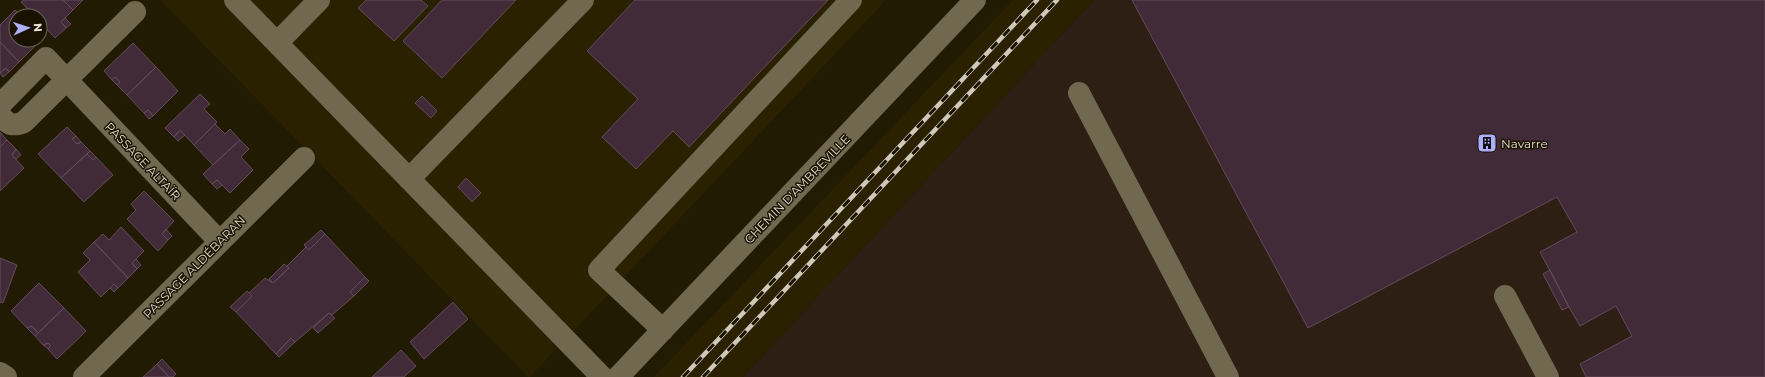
<svg xmlns="http://www.w3.org/2000/svg" width="1765" height="377" font-family="Montserrat,sans-serif">
<rect width="100%" height="100%" fill="#221b04"/>
<path fill="#2a2101" d="M160,0H886L530,377H528Z
M1013,0H1094L743,377H654Z"/>
<path fill="#2e1f14" d="M1094,0H1765V377H743Z"/>
<path fill="#422b38" stroke="#644b5a" d="M24,0H63L73,10L61,22L66,28L55,38L40,22V16H34L21,2Z
M63,0H83L73,10Z
M366,0H421L428,6L394,41L358,8Z
M442,0H516L442,78L403,41Z
M635,0H828L689,147L673,131L636,169L602,137L638,99L587,51Z
M1132,0H1765V377H1586L1580,364L1632,336L1616,306L1580,326L1569,307L1540,252L1577,232L1557,197L1308,328Z
M15,10L21,16H16V40H35L33,42L36,45L19,62L0,42V25Z
M65,18L71,24L66,28L61,22Z
M40,36L43,38L36,45L33,42L35,40H40Z
M0,42L19,62L9,72L6,68L0,73Z
M133,43L156,67L127,95L117,85L120,82L115,77L112,80L104,71Z
M156,67L178,91L153,116L148,110L144,113L127,95Z
M6,68L9,72L3,77L0,73Z
M115,77L120,82L117,85L112,80Z
M200,94L210,104L204,109L217,122L194,145L180,130L174,137L165,128Z
M422,96L437,111L431,118L415,103Z
M148,110L153,116L149,119L144,113Z
M215,124L225,134L230,129L240,140L213,165L194,145Z
M67,127L76,136L72,139L77,144L81,142L90,151L61,178L38,154Z
M180,130L185,135L178,141L174,137Z
M0,132L7,140L0,147Z
M76,136L81,142L77,144L72,139Z
M7,140L16,149L12,155L24,168L0,191V147Z
M240,140L249,149L241,157L253,170L230,193L217,180L212,184L203,174Z
M16,149L21,155L16,159L12,155Z
M90,151L96,157L93,160L87,154Z
M87,154L93,160L96,157L113,175L84,202L61,178Z
M466,178L481,193L472,202L458,187Z
M217,180L222,185L217,189L212,184Z
M144,191L174,221L162,234L168,240L158,251L127,219L136,210L131,204Z
M121,227L144,251L132,263L137,269L128,278L94,242L103,234L109,240Z
M166,229L172,236L168,240L162,234Z
M321,230L325,234L309,250L304,245Z
M325,234L365,277L350,292L354,296L332,315L329,313L295,342L291,338L276,354L236,312L252,296L249,293L265,278L273,283L289,268L287,266L306,247L309,250Z
M94,242L128,278L118,288L114,284L101,297L78,272L90,260L83,253Z
M0,258L17,265L3,303L0,302Z
M136,259L141,265L137,269L132,263Z
M284,264L289,268L273,283L269,279Z
M1550,270L1569,307L1562,310L1543,274Z
M365,277L369,281L354,296L350,292Z
M39,283L64,308L38,333L32,326L27,328L11,311Z
M114,284L118,288L114,292L110,288Z
M247,291L252,296L236,312L230,307Z
M453,302L468,319L424,359L410,342Z
M64,308L86,331L57,359L48,349L51,346L48,343L43,345L35,336Z
M329,313L335,318L318,333L313,328Z
M32,326L38,333L35,336L27,328Z
M291,338L295,342L279,357L276,354Z
M48,343L51,346L48,349L43,345Z
M401,350L416,366L404,377H372Z
M162,359L176,374L173,377H169L157,364Z
M157,364L169,377H143Z"/>
<g fill="none" stroke-linecap="round" stroke-linejoin="round">
<path stroke="#71694f" stroke-width="22" d="M235,0L602,377
M277,43L319,0
M1079,93L1228,377
M0,105L46,58L219,241
M0,115C7,124 12,127 24,122L135,12
M409,179L583,0
M1505,296L1548,377
M663,330L599,270L851,0
M0,373L6,377
M84,377L304,158
M618,377L975,0"/>
<defs>
<path id="rail" d="M683,377L1037,0
M703,377L1057,0"/>
</defs>
<use href="#rail" stroke="#cec9ba" stroke-width="4.5"/>
<use href="#rail" stroke="#191200" stroke-width="3" stroke-dasharray="9" stroke-linecap="butt"/>
</g>
<defs>
<symbol id="building-square" viewBox="-11 -11 22 22"><rect x="-9" y="-9" width="18" height="18" rx="4" fill="#acaffb" stroke="#191200"/><path d="M-4-6H4V6H1V3H-1V6H-4ZM-2.5-4.3h1.7v1.8h-1.7ZM.8-4.3h1.7v1.8H.8ZM-2.5-1h1.7V.8h-1.7ZM.8-1h1.7V.8H.8Z" fill="#111"/></symbol>
</defs>
<g fill-rule="evenodd">
<use href="#building-square" x="1476" y="132" width="22" height="22"/>
</g>
<g text-anchor="middle" dominant-baseline="central" stroke-width="3" stroke-linejoin="round" paint-order="stroke">
<g font-size="12" fill="#e5e1d2" stroke="#191200" text-anchor="start">
<text x="1501" y="143">Navarre</text>
</g>
<g font-size="12" fill="#e5e1d2" stroke="#191200">
<text transform="translate(143 161) rotate(46)">PASSAGE ALTAÏR</text>
<text transform="translate(797 189) rotate(-46)">CHEMIN D'AMBREVILLE</text>
<text transform="translate(194 267) rotate(-45)">PASSAGE ALDÉBARAN</text>
</g>
</g>
<g transform="translate(28 28) rotate(87)"><circle r="19" fill="#191200" stroke="#6b6554"/>
<path d="M0-3L7 15L0 10L-7 15Z" fill="#acaffb"/>
<text y="-6" font-size="11" font-weight="bold" text-anchor="middle" fill="#e5e1d2">N</text>
</g>
</svg>
